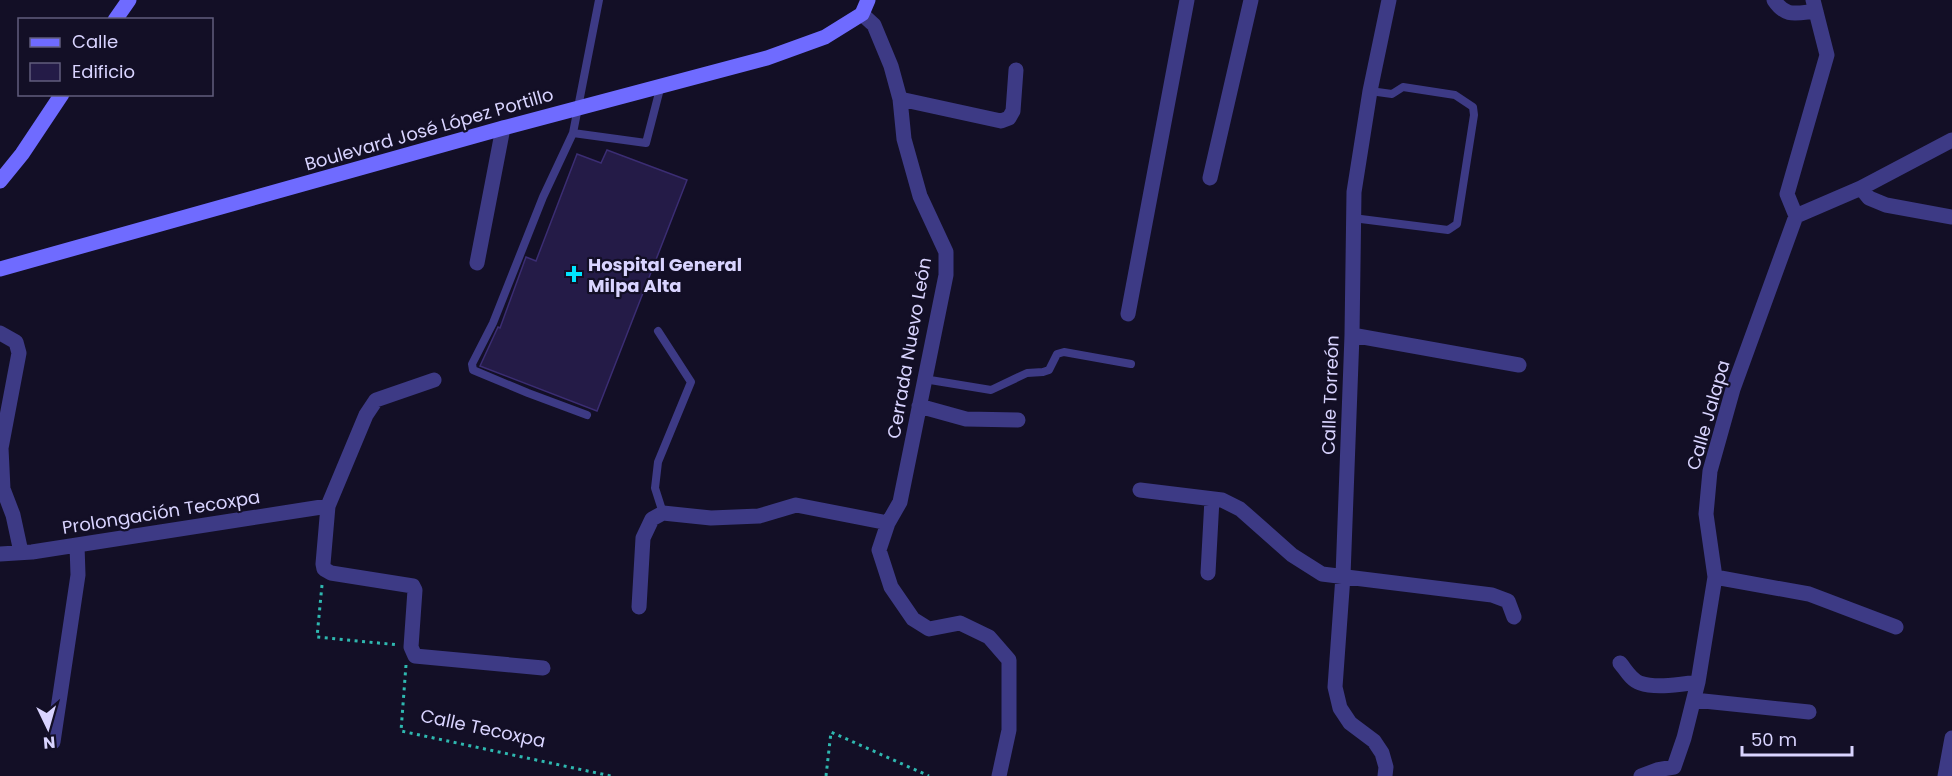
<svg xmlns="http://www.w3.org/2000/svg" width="1952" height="776" font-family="Poppins,sans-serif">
<rect width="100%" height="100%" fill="#130f26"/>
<path fill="#241b47" stroke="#3b2d73" stroke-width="1.5" d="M607,150L687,180L597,411L480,366L498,327L500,328L526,257L536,261L577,154L601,163Z"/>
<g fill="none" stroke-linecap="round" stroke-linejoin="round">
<path stroke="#2fb8b0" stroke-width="3" stroke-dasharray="3 4.5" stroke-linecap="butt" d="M322,585L317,637L399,645
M406,665L401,731L611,776
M826,776L831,732L929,776"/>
<path stroke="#3d3a85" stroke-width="8" d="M599,0L573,133L646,143L661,85
M573,133L543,197L493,323L472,364L473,370L528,393L587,415
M1353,218L1448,230L1457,224L1474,115L1473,107L1455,95L1403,87L1392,94L1370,91
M658,331L691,382L658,462L655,488L663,513
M924,379L991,390L1027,373L1043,372L1049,370L1057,354L1064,352L1131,364"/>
<path stroke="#3d3a85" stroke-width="15" d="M1774,0C1786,18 1796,13 1816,11
M862,14L874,25L891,66L900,99L904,139L920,196L946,252V275L900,502L888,523
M900,99L1001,121L1009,118L1013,111L1016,70
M1210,178L1251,0
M1861,188L1869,198L1886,205L1952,217
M1796,216L1787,194L1827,55L1813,0
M477,263L503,128
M1128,314L1187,0
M0,333L16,342L19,353L1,448L3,489L13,515L21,552
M1352,335L1519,365
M434,380L376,400L366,415L328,506L323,564L324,569L331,573L413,586L415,590L411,647L415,656L543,668
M919,406L966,419L1018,420
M1140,490L1222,500L1240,509L1292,555L1322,574L1492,595L1508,601L1514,617
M0,554L32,552L328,506
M1208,573L1212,499
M1715,577L1809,594L1896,627
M639,607L643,538L652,519L663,513L711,518L759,516L796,505L888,523L879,550L891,587L913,619L929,629L960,623L989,637L1009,660V730L999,776
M1620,663C1626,670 1631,680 1640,683C1657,689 1681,684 1698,682
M1694,700L1809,712
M53,742L78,575L77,545
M1385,776L1386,767L1382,753L1374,741L1350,723L1340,708L1335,687L1343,576L1352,335L1354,192L1370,91L1389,0
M1641,776L1657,770L1674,767L1684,738L1698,682L1715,577L1706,514L1710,471L1733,389L1796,216L1861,188L1952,140
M1945,776L1952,738"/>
<path stroke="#6f6bff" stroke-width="15" d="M115,20L129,0
M0,181L22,154L62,94
M0,269L503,128L767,58L825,37L862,14L868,0"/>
</g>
<path fill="#00e5ff" stroke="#130f26" stroke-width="2" d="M571 265h6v6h6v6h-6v6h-6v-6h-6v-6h6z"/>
<g text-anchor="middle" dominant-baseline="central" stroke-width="4.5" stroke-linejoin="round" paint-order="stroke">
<g font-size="18" fill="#d9d4ff" stroke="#130f26">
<text transform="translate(429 129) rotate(-16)">Boulevard José López Portillo</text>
<text transform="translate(909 348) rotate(-80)">Cerrada Nuevo León</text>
<text transform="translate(1330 395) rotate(-88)">Calle Torreón</text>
<text transform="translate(1708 415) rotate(-74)">Calle Jalapa</text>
<text transform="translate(161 512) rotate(-9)">Prolongación Tecoxpa</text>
<text transform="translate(483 728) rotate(12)">Calle Tecoxpa</text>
</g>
<g font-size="18" font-weight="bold" fill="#d9d4ff" stroke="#130f26" text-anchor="start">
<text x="588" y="264">Hospital General<tspan x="588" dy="21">Milpa Alta</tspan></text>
</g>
</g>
<rect x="18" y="18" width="195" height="78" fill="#130f26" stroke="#625e7d" stroke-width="1.5"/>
<rect x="30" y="38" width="30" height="9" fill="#6f6bff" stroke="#625e7d" stroke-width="1.5"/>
<text x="72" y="48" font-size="18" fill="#d9d4ff">Calle</text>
<rect x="30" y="63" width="30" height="18" fill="#241b47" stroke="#625e7d" stroke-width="1.5"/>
<text x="72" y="78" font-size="18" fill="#d9d4ff">Edificio</text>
<g transform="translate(48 728) rotate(175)" stroke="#130f26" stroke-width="4.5" paint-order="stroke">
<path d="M0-4.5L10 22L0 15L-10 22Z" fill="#d9d4ff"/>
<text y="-9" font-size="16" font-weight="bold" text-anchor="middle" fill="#d9d4ff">N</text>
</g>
<path d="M1742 746v9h110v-9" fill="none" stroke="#d9d4ff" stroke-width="3"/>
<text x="1751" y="746" font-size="18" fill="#d9d4ff" stroke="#130f26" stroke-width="4.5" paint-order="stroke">50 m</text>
</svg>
